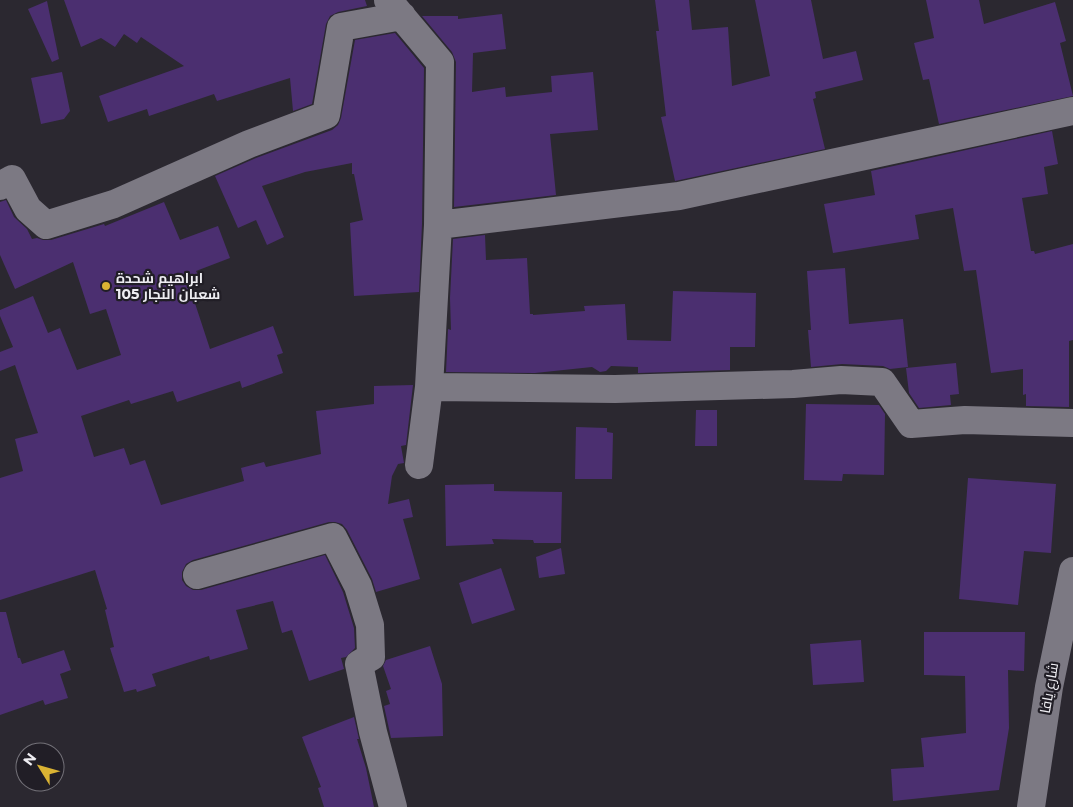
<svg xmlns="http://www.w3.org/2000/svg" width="1073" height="807" font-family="Montserrat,Cairo,sans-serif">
<rect width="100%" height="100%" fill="#2b2830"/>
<path fill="#4b2f70" d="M64,0H365L367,6L338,12L330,16L326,24L312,104L293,111L290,78L217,101L214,94L149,116L147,109L108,122L99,96L184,66L141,37L137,43L124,34L115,47L101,38L81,47Z
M655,0H689L692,30L728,27L732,86L770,76L755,0H811L823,59L856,51L863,80L815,92L816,98L813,99L825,149L675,181L661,117L666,116L656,31H659Z
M926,0H979L984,24L1055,2L1066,41L1060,43L1073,96L939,124L929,79L923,80L914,43L934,38Z
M47,1L59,59L52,62L28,9Z
M502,14L506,49L473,53L472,92L505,87L506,97L552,92L551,76L593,72L598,130L550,134L556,195L454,207L456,62L452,52L422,16H458V19Z
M395,33L424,68L422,224L419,292L354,296L350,223L363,220L354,174H352V163L305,172L262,186L284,237L267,245L256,220L238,228L215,176L256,158L332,130L338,125L341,118L355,40Z
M62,72L70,111L64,119L41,124L31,78Z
M1052,131L1058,164L1044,167L1048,194L1022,198L1031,251H1034L1035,254L1073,244V340L1069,341V407L1026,406V394L1023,395V369L991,373L976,270L964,271L953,208L915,215L919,239L833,253L824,204L875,195L871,171Z
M6,200L14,217L27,229L32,239L37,238L43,240H51L104,224L105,226L164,202L180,240L218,226L230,258L196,271L198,275L187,279L210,349L273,326L283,353L277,355L283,373L242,388L240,381L177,402L173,391L131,404L129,400L81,416L94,457L124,448L130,465L145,460L161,505L244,481L241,468L264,462L266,467L321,454L316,411L374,404V386L413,385L406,445L401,446L404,463L398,464L392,476L388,504L409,499L413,517L403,519L420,579L376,592L372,579L347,530L342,524L335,522H329L193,560L186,564L182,572V580L186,586L193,590H201L325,555L343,592L354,628L355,648L346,657L341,658L344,669L309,681L292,630L282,633L273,601L236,610L248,649L210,660L209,656L152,674L156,686L137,692L136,689L124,692L110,648L114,647L105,610L107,609L95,570L0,600V478L23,471L15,439L38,433L15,365L0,371V352L13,347L0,316V310L33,296L48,333L60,328L77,370L121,355L106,309L90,314L73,262L15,289L0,255V202Z
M485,235L486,260L527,258L530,314H533V315L585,311L584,306L625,304L627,340L671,341L673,291L756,293L755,347H730V370L638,373V367L611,366L606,371L600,372L592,367L535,373L446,372L448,329L451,330L450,298L453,239Z
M845,268L849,324L903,319L908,367L890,369L883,366L842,364L811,367L808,330H811L807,271Z
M956,363L959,394L950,395L951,405L919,408L909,393L906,368Z
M806,404L879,405L885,414L884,475L843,474L842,481L804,480Z
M696,410H717V446H695Z
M576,427L607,428V432L613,433L612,479H575Z
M968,478L1056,484L1051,553L1024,551L1018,605L959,599Z
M494,484V491L562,492L561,543H534L533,540L492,539L494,544L446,546L445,485Z
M561,548L565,574L539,578L536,557Z
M501,568L515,610L472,624L459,583Z
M0,612H6L18,658H20L22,664L64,650L71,670L60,674L68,698L45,705L43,700L0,715Z
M924,632H1025L1024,671L1008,670L1009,728L999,790L893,801L891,769L924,767L921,738L966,733L965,676L924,675Z
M861,640L864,682L813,685L810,644Z
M430,646L442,684L443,736L391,738L384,706L390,704L386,691L391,689L383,666L386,660Z
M354,717L359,739H357L366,768L374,807H324L318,788L321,787L302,737Z"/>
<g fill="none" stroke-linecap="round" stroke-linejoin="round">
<path stroke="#7c7983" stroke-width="28" d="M388,0L440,62L438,225L429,387L615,389L793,384L841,380L882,382L911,424L965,420L1073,423
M0,186L12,179L28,209L46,225L114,204L249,144L326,115L341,27L402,16
M438,225L679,196L1073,111
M419,465L429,387
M197,575L333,537L358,586L370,625L371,657L359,664L373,732L393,807
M1031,807L1049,687L1073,571"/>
</g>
<circle fill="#dab333" stroke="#211e26" stroke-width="2" cx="106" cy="286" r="5"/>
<g text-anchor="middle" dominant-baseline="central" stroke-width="4.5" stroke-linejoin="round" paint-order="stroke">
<g font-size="14" font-weight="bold" fill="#eeedf2" stroke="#211e26" text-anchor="start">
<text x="116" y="278">ابراهيم شحدة<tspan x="116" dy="16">شعبان النجار 105</tspan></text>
</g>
<g font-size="14" fill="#eeedf2" stroke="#211e26">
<text transform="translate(1049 688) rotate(-80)">شارع يافا</text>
</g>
</g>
<g transform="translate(40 767) rotate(307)"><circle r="24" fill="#211e26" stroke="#737178"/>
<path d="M0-4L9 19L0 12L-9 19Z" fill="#dab333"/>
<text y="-8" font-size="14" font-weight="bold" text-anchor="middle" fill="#eeedf2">N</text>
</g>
</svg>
